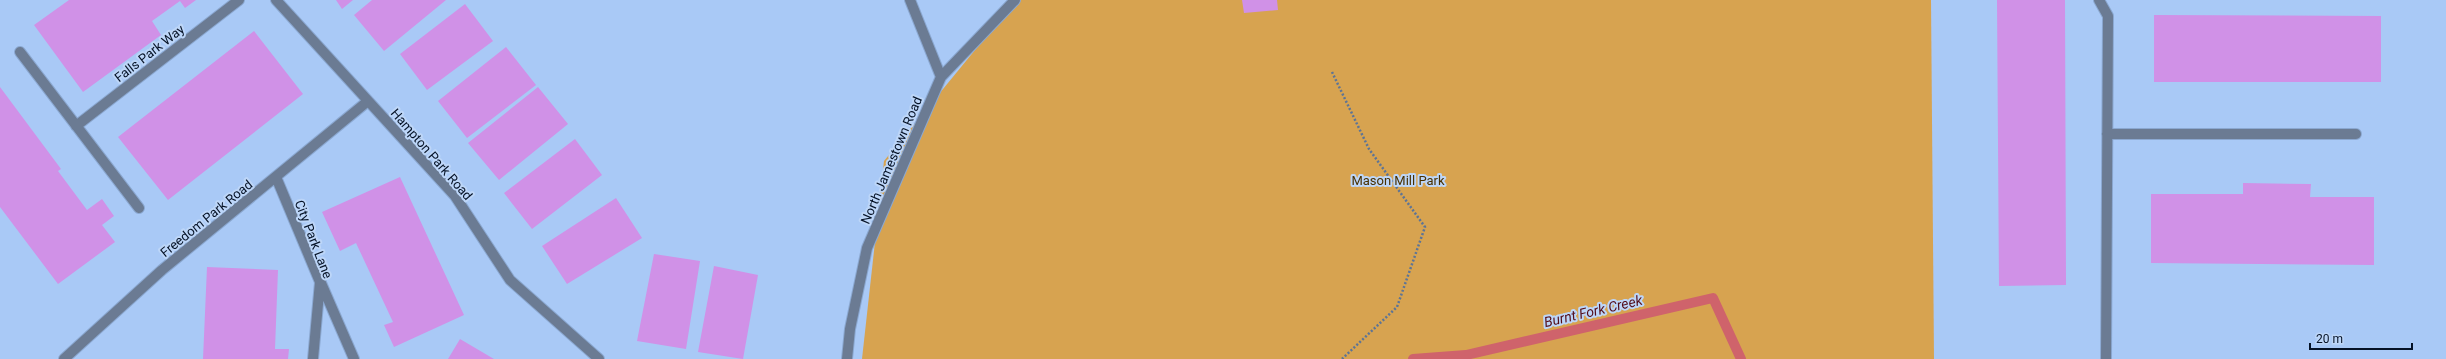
<svg xmlns="http://www.w3.org/2000/svg" width="2446" height="359" font-family="Roboto,sans-serif">
<rect width="100%" height="100%" fill="#a9c9f6"/>
<path fill="#d7a350" d="M 1016,0 L 1931,0 L 1934,359 L 862,359 L 884,161 Z"/>
<g fill="none" stroke-linecap="round" stroke-linejoin="round">
<path stroke="#cf636b" stroke-width="10" d="M 1413,359 L 1466,355 L 1713,298 L 1741,359"/>
</g>
<path fill="#d091e7" d="M 69,0 L 196,0 L 185,8 L 180,1 L 152,21 L 161,35 L 83,92 L 34,25 Z
M 336,0 L 353,0 L 342,9 Z
M 372,0 L 446,0 L 384,51 L 354,15 Z
M 1242,0 L 1277,0 L 1278,10 L 1244,13 Z
M 1997,0 L 2065,0 L 2066,285 L 1999,286 Z
M 465,4 L 493,41 L 427,90 L 400,54 Z
M 2154,15 L 2381,16 L 2381,82 L 2154,82 Z
M 254,31 L 303,94 L 168,200 L 118,137 Z
M 506,47 L 536,85 L 467,138 L 438,101 Z
M 0,87 L 61,169 L 58,171 L 87,210 L 102,199 L 114,216 L 102,225 L 115,242 L 58,284 L 0,207 Z
M 538,87 L 568,124 L 499,180 L 468,143 Z
M 575,139 L 602,175 L 532,229 L 504,193 Z
M 400,177 L 464,315 L 394,347 L 384,325 L 393,322 L 356,243 L 340,251 L 322,212 Z
M 2243,183 L 2311,184 L 2310,197 L 2374,197 L 2374,265 L 2151,263 L 2151,194 L 2243,194 Z
M 616,198 L 642,238 L 567,284 L 542,246 Z
M 654,254 L 700,261 L 686,349 L 637,341 Z
M 714,266 L 758,275 L 743,359 L 698,352 Z
M 207,267 L 278,270 L 275,349 L 289,349 L 288,359 L 203,359 Z
M 460,339 L 494,359 L 448,359 Z"/>
<g fill="none" stroke-linecap="round" stroke-linejoin="round">
<g stroke="#8ba8d1" stroke-width="12">
<path id="minor" d="M 276,0 L 455,196 L 510,280 L 599,359
M 910,0 L 941,77
M 2099,0 L 2108,16 L 2106,359
M 20,52 L 139,208
M 76,126 L 239,0
M 2107,134 L 2356,134
M 276,177 L 320,282 L 313,359
M 321,283 L 354,359
M 64,359 L 162,270 L 368,101
M 847,359 L 850,329 L 867,248 L 941,77 L 1015,0"/>
</g>
<path stroke="#5d7496" stroke-width="2.5" stroke-dasharray="2 2" stroke-linecap="butt" d="M 1332,72 L 1369,149 L 1425,227 L 1397,307 L 1342,359"/>
<use href="#minor" stroke="#6b7b93" stroke-width="10"/>
</g>
<g text-anchor="middle" stroke-width="4" stroke-linejoin="round" paint-order="stroke">
<g font-size="13" fill="#051226" stroke="#bdd6f8">
<text transform="translate(149 53) rotate(-38)" y="5">Falls Park Way</text>
<text transform="translate(432 154) rotate(49)" y="5">Hampton Park Road</text>
<text transform="translate(891 160) rotate(-67)" y="5">North Jamestown Road</text>
<text transform="translate(206 218) rotate(-39)" y="5">Freedom Park Road</text>
<text transform="translate(314 239) rotate(69)" y="5">City Park Lane</text>
</g>
<g font-size="13" fill="#483002" stroke="#bdd6f8">
<text x="1398" y="185">Mason Mill Park</text>
</g>
<g font-size="14" font-style="italic" fill="#530d19" stroke="#bdd6f8">
<text transform="translate(1593 311) rotate(-13)" y="5">Burnt Fork Creek</text>
</g>
</g>
<path d="M2310 343v6h102v-6" fill="none" stroke="#051226" stroke-width="2"/>
<text x="2316" y="343" font-size="12" fill="#051226" stroke="#bdd6f8" stroke-width="3" paint-order="stroke">20 m</text>
</svg>
